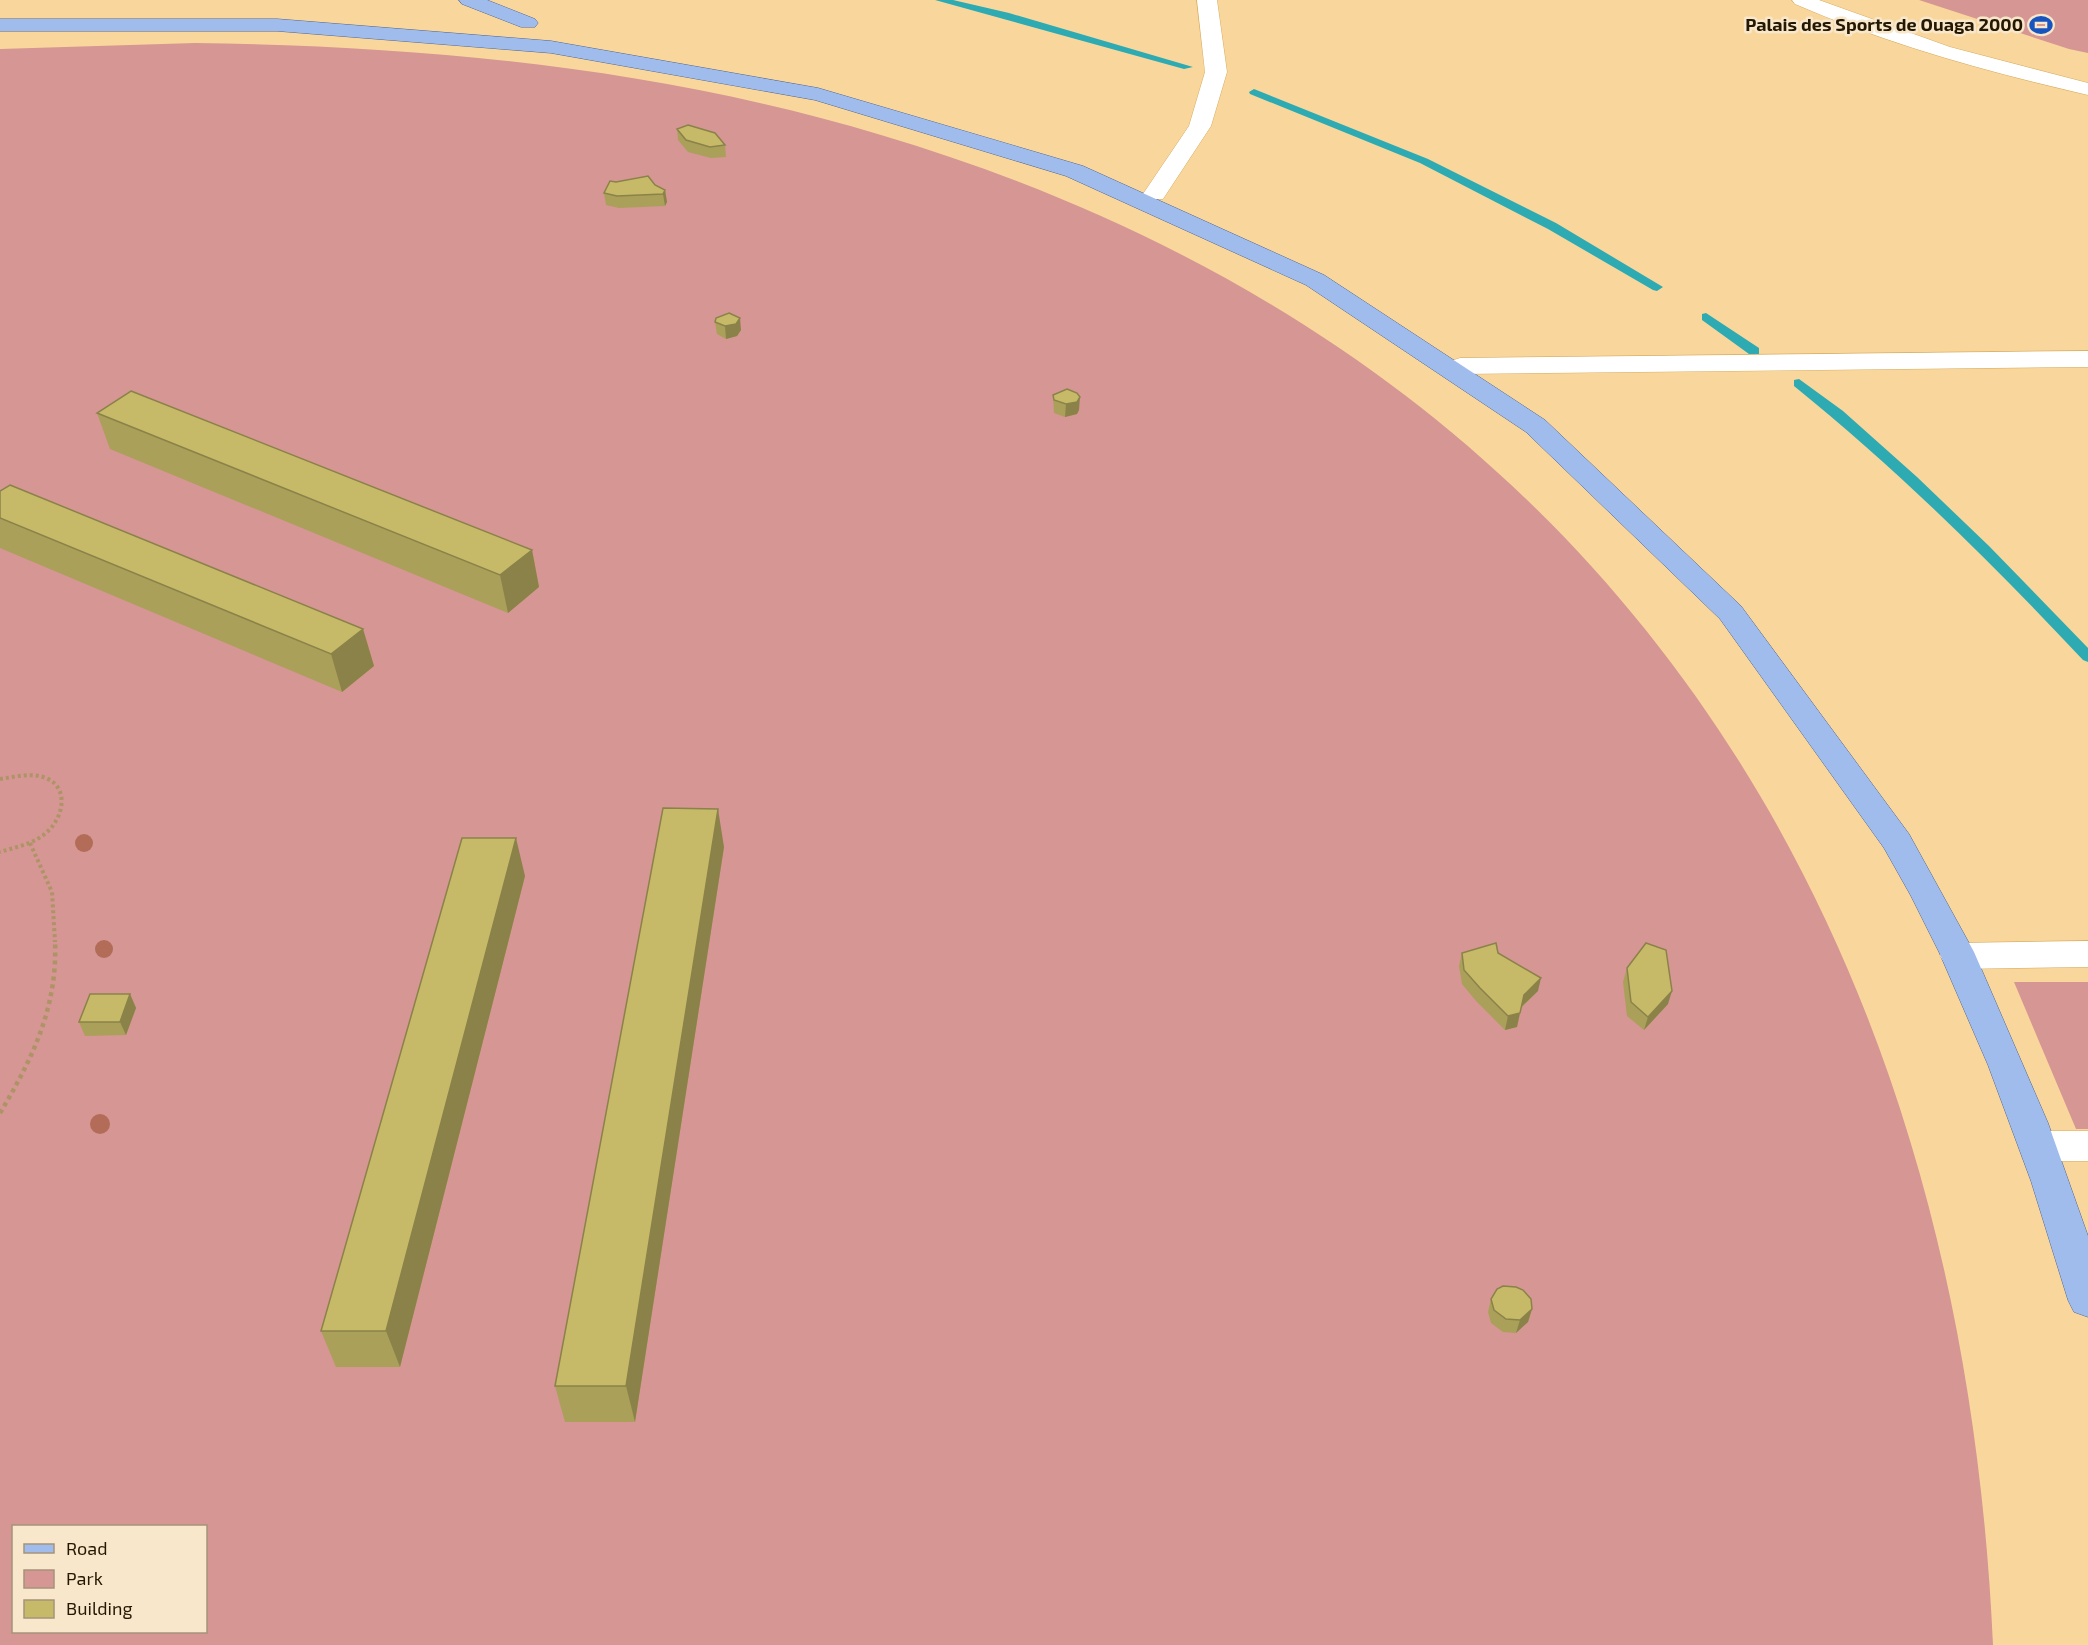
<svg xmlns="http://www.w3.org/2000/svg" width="2088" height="1645" font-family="'Exo 2',sans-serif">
<rect width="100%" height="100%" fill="#f9d79c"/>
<path fill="#d59694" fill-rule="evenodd" d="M 1919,0 L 2088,0 L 2088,53 L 2069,49 Z
M 195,43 C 427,46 658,68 881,135 C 1603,350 1960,912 1993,1645 L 0,1645 L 0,49 ZM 14,1526 L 206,1526 L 206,1632 L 14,1632 Z
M 2014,982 L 2088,982 L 2088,1129 L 2076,1129 Z"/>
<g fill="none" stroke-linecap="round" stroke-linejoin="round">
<path fill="#2daab2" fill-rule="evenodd" d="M 935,0 L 953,0 L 1009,13 L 1193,67 L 1184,69 Z
M 1254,89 L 1428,159 L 1556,223 L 1663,287 L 1657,291 L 1653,290 L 1548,229 L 1420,163 L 1250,94 L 1249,92 Z
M 1706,313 L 1759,348 L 1759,354 L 1749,354 L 1702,320 L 1702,314 Z
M 1799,379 L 1843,411 L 1917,477 L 1989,546 L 2088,648 L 2088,662 L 2083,660 C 1992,563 1898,470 1794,386 L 1794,380 Z"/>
<g stroke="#d6ac61" stroke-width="1">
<path id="minor" d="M 1197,0 L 1217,0 L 1227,72 L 1211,126 L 1163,199 L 1147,199 L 1143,194 L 1189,126 L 1205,72 Z
M 1792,0 L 1819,0 L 1950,47 L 2088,83 L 2088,95 C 1988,72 1890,45 1795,4 Z
M 2088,351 L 2088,367 L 1460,374 L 1451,371 L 1447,366 L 1451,361 L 1460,358 Z
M 2088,941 L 2088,967 L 1958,969 L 1946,965 L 1940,956 L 1946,947 L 1958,943 Z
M 2039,1131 L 2088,1131 L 2088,1161 L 2039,1161 L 2026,1157 L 2020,1146 L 2026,1135 Z"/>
</g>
<g stroke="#4c6593" stroke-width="1">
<path id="major" d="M 459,0 L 487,0 L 535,19 L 538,23 L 535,27 L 521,27 L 462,4 Z
M 0,19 L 277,19 L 551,41 L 818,88 L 1083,166 L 1324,275 L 1545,420 L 1741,606 L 1909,834 L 1974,952 L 2048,1123 L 2088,1236 L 2088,1317 L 2074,1312 L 2068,1300 L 2031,1181 L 1988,1065 L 1939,952 L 1911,896 L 1884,848 L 1720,619 L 1526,432 L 1306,285 L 1066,176 L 815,100 L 551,53 L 277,31 L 0,31 Z"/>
</g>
<path stroke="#ae9366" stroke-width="4" stroke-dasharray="3 3" stroke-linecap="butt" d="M 0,779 C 15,777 31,772 46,778 C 70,788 63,818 47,832 C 34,844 16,847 0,852
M 30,843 L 52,892 L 55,942"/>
<path stroke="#ae9366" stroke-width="4.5" stroke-dasharray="4 4" stroke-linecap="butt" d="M 0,1113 C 33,1058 58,1006 55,940"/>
<use href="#minor" fill="#fff" fill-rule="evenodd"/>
<use href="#major" fill="#a0bced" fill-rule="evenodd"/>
</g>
<g fill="#b36c58">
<circle cx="84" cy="843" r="9"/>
<circle cx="104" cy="949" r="9"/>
<circle cx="100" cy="1124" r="10"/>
</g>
<path fill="#aaa059" d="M 677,129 L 725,145 L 726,157 L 711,158 L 688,152 L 678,140 Z
M 616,182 L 655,185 L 665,190 L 667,202 L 665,206 L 619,208 L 606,205 L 604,193 Z
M 715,322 L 741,330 L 737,336 L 726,339 L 717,334 Z
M 1053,395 L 1079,410 L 1077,414 L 1065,417 L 1054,413 Z
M 97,413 L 532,550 L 539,587 L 508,613 L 110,449 Z
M 0,491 L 363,629 L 374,666 L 342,692 L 0,548 Z
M 724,847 L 635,1422 L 565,1422 L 555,1386 Z
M 525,876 L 400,1367 L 336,1367 L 321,1331 Z
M 1462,953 L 1498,953 L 1538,991 L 1521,1008 L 1517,1027 L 1505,1030 L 1477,1002 L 1462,984 L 1459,966 Z
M 1627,968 L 1668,1004 L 1644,1030 L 1627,1016 L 1623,982 Z
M 130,994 L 136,1008 L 126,1035 L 85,1036 L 79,1022 Z
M 1491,1299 L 1532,1309 L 1528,1322 L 1516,1333 L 1503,1332 L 1491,1323 L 1488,1312 Z"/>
<path fill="#8b8249" d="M 665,190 L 667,202 L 665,206 L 663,194 Z
M 740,318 L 741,330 L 737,336 L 726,339 L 725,326 Z
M 1080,397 L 1079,410 L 1077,414 L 1065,417 L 1066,404 Z
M 532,550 L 539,587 L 508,613 L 500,575 Z
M 363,629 L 374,666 L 342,692 L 331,654 Z
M 718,809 L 724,847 L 635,1422 L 626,1386 Z
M 516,838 L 525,876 L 400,1367 L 386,1331 Z
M 1541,978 L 1538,991 L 1520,1008 L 1524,995 Z
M 1672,991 L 1668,1004 L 1644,1030 L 1648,1017 Z
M 130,994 L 136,1008 L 126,1035 L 120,1022 Z
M 1520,1013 L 1517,1027 L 1505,1030 L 1508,1016 Z
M 1532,1309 L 1528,1322 L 1516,1333 L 1520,1320 Z"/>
<path fill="#c6ba68" stroke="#8b8249" stroke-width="1.5" d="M 688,125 L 715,133 L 725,145 L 710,147 L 686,140 L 677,129 Z
M 648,176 L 655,185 L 665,190 L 663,194 L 617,196 L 604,193 L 610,181 L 616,182 Z
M 729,313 L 740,318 L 736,324 L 725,326 L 715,322 L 716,318 Z
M 1067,389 L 1077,393 L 1080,397 L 1077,402 L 1066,404 L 1054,400 L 1053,395 Z
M 131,391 L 532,550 L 500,575 L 97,413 Z
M 10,485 L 363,629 L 331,654 L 0,518 L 0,491 Z
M 663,808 L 718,809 L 626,1386 L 555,1386 Z
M 462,838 L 516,838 L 386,1331 L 321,1331 Z
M 1496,943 L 1498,953 L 1541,978 L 1524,995 L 1520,1013 L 1508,1016 L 1480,988 L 1464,970 L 1462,953 Z
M 1646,943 L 1666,950 L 1672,991 L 1648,1017 L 1631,1002 L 1627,968 Z
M 90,994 L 130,994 L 120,1022 L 79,1022 Z
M 1503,1286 L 1516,1287 L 1523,1290 L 1531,1299 L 1532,1309 L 1520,1320 L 1506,1319 L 1494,1310 L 1491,1299 L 1497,1289 Z"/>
<defs>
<g id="stadium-bare" transform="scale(1.8)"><path d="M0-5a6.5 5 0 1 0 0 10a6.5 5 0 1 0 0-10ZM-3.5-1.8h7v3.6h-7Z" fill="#1854c0" stroke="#f8e7ca" stroke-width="2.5" paint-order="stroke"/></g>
</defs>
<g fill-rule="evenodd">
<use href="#stadium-bare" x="2041" y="25"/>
</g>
<g text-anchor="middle" stroke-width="5" stroke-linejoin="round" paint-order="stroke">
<g font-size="18" font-weight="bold" fill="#251802" stroke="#f8e7ca" text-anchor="end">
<text x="2023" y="31">Palais des Sports de Ouaga 2000</text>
</g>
</g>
<rect x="12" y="1525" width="195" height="108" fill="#f8e7ca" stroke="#a4947a" stroke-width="1.5"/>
<rect x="24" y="1544" width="30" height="9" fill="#a0bced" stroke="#a4947a" stroke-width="1.5"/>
<text x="66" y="1555" font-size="18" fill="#251802">Road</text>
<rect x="24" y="1570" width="30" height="18" fill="#d59694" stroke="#a4947a" stroke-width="1.5"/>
<text x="66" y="1585" font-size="18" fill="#251802">Park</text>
<rect x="24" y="1600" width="30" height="18" fill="#c6ba68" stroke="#a4947a" stroke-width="1.5"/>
<text x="66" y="1615" font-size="18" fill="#251802">Building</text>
</svg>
